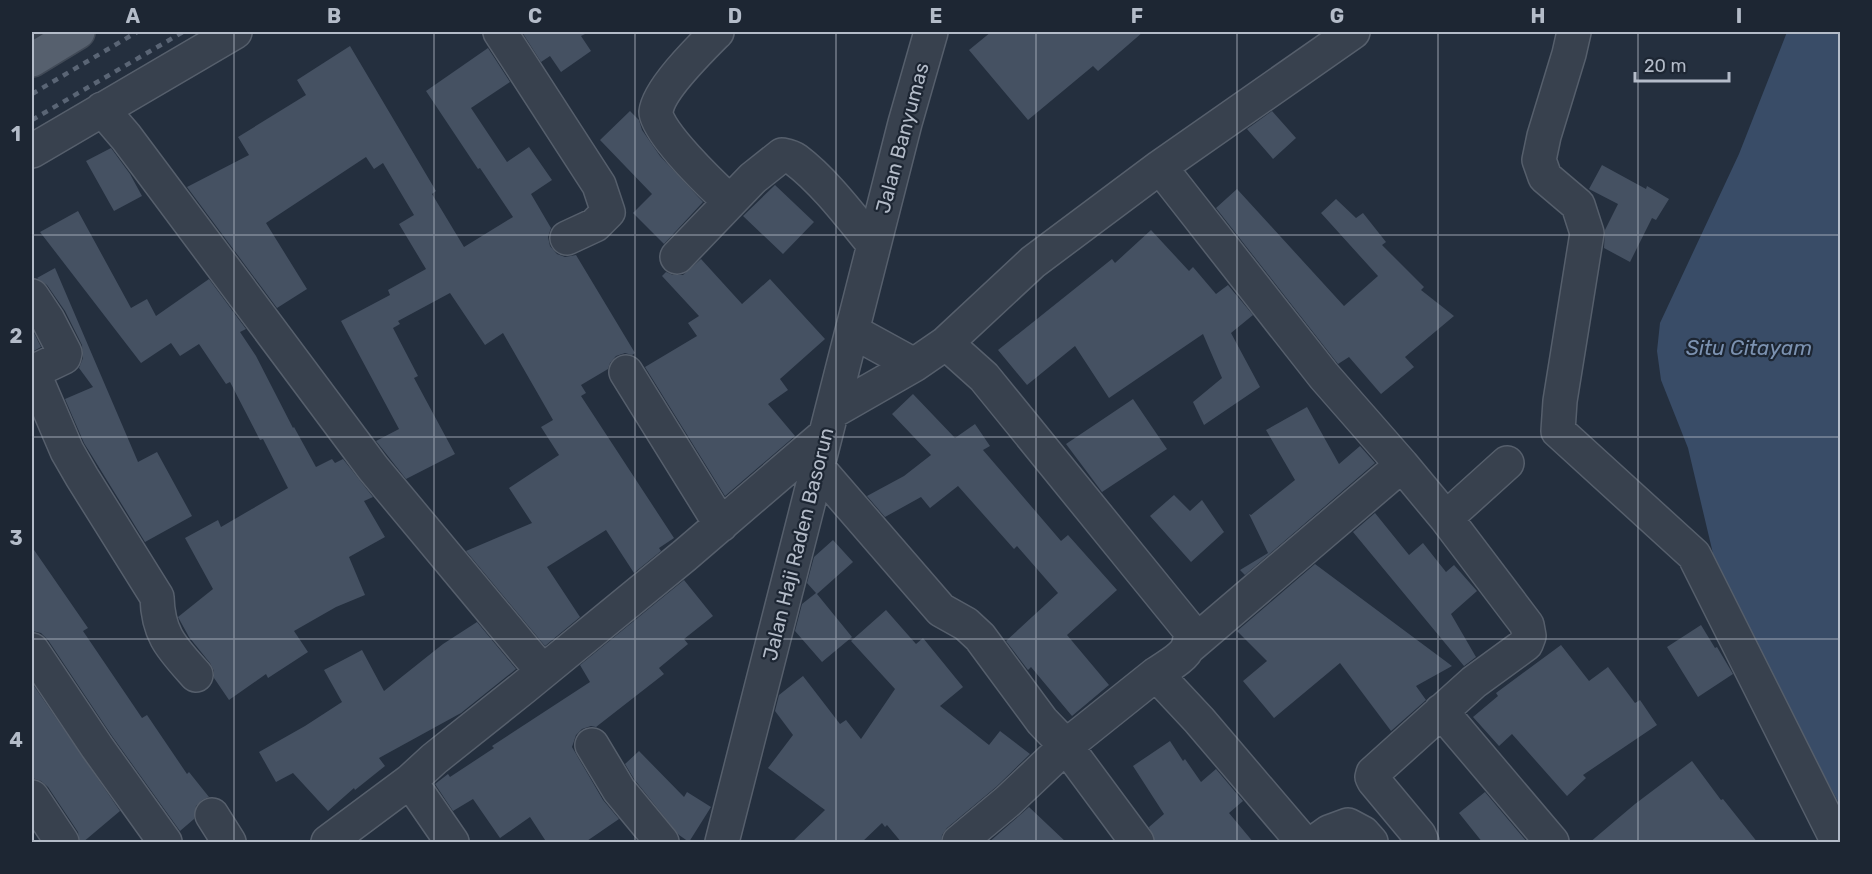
<svg xmlns="http://www.w3.org/2000/svg" width="1872" height="874" font-family="Rubik,sans-serif">
<rect width="100%" height="100%" fill="#242f3e"/>
<path fill="#394c67" d="M 1787,32 L 1840,32 L 1840,805 L 1763,663 L 1715,562 L 1688,448 L 1661,380 L 1657,351 L 1660,323 L 1739,154 Z"/>
<path fill="#455162" d="M 522,32 L 589,32 L 581,36 L 591,51 L 561,72 L 550,56 L 541,62 Z
M 991,32 L 1143,32 L 1098,71 L 1093,66 L 1028,120 L 969,50 Z
M 350,46 L 436,191 L 432,194 L 464,247 L 513,217 L 480,168 L 478,169 L 426,91 L 488,48 L 510,82 L 471,108 L 507,162 L 529,147 L 552,180 L 531,194 L 551,228 L 548,237 L 550,246 L 557,254 L 565,257 L 576,255 L 635,353 L 632,355 L 625,353 L 616,356 L 610,363 L 608,369 L 581,385 L 586,393 L 581,396 L 674,538 L 659,548 L 661,551 L 634,573 L 606,530 L 547,567 L 580,617 L 545,646 L 466,551 L 532,523 L 509,488 L 559,455 L 541,427 L 553,420 L 503,333 L 485,345 L 450,293 L 398,321 L 400,324 L 393,328 L 418,376 L 414,378 L 455,454 L 406,479 L 376,441 L 399,429 L 341,321 L 390,295 L 388,290 L 426,269 L 399,224 L 414,215 L 383,163 L 374,169 L 366,157 L 266,223 L 307,289 L 277,308 L 187,187 L 249,155 L 238,137 L 306,95 L 297,80 Z
M 630,111 L 639,120 L 642,130 L 660,156 L 703,202 L 664,244 L 633,213 L 652,194 L 600,140 Z
M 1272,111 L 1296,138 L 1273,159 L 1247,129 Z
M 111,148 L 130,174 L 142,196 L 114,211 L 86,161 Z
M 1602,165 L 1646,189 L 1647,186 L 1669,199 L 1656,220 L 1652,218 L 1630,262 L 1604,248 L 1605,230 L 1618,204 L 1589,189 Z
M 775,185 L 814,222 L 783,254 L 743,216 Z
M 1237,189 L 1344,306 L 1378,276 L 1321,213 L 1336,199 L 1356,218 L 1363,213 L 1386,242 L 1382,245 L 1424,287 L 1421,290 L 1454,316 L 1405,357 L 1414,367 L 1381,394 L 1349,357 L 1338,364 L 1216,208 Z
M 78,211 L 131,308 L 147,299 L 156,316 L 209,279 L 246,329 L 240,332 L 256,356 L 293,428 L 294,427 L 316,467 L 332,459 L 335,463 L 343,459 L 373,497 L 364,501 L 385,537 L 349,557 L 365,595 L 336,607 L 294,631 L 308,652 L 268,678 L 266,674 L 229,700 L 214,678 L 214,671 L 210,663 L 189,637 L 178,617 L 213,589 L 185,538 L 218,520 L 221,527 L 288,488 L 263,439 L 260,440 L 230,382 L 226,384 L 199,344 L 180,356 L 171,343 L 141,363 L 40,232 Z
M 1151,230 L 1189,271 L 1193,267 L 1216,294 L 1228,285 L 1253,315 L 1231,333 L 1260,387 L 1204,425 L 1193,402 L 1222,378 L 1203,334 L 1109,398 L 1075,346 L 1027,385 L 998,350 L 1112,259 L 1115,263 Z
M 701,259 L 742,304 L 770,279 L 825,339 L 780,379 L 788,390 L 768,404 L 795,436 L 725,496 L 645,367 L 697,336 L 688,323 L 699,316 L 662,276 L 666,272 L 673,275 L 683,275 Z
M 55,268 L 138,462 L 157,452 L 192,516 L 145,542 L 84,443 L 65,399 L 93,387 L 79,368 L 83,358 L 82,345 L 65,311 L 47,285 L 37,278 Z
M 32,329 L 41,347 L 32,352 Z
M 913,394 L 955,438 L 975,424 L 990,446 L 983,450 L 1061,541 L 1068,535 L 1117,590 L 1067,635 L 1109,685 L 1072,716 L 1031,667 L 1028,670 L 1006,641 L 1058,593 L 1017,546 L 1014,549 L 958,486 L 930,508 L 921,497 L 885,517 L 867,496 L 904,476 L 931,455 L 892,414 Z
M 1133,399 L 1167,449 L 1102,492 L 1066,444 Z
M 1307,407 L 1339,464 L 1360,446 L 1375,463 L 1245,575 L 1240,570 L 1268,553 L 1249,514 L 1251,515 L 1295,480 L 1266,430 Z
M 1174,495 L 1190,511 L 1202,500 L 1224,532 L 1191,562 L 1150,516 Z
M 1375,513 L 1409,555 L 1423,543 L 1446,572 L 1454,565 L 1477,591 L 1451,614 L 1476,657 L 1464,666 L 1353,532 Z
M 833,540 L 853,562 L 817,594 L 852,637 L 822,662 L 795,631 L 802,604 L 816,593 L 807,583 L 814,557 Z
M 32,547 L 88,628 L 83,631 L 142,718 L 147,715 L 187,774 L 189,772 L 209,797 L 202,800 L 196,806 L 194,819 L 180,831 L 112,736 L 48,640 L 41,633 L 32,631 Z
M 1315,564 L 1452,666 L 1416,686 L 1426,700 L 1391,731 L 1340,663 L 1274,718 L 1243,681 L 1267,661 L 1237,631 Z
M 684,580 L 713,616 L 684,639 L 688,644 L 659,668 L 664,674 L 596,727 L 591,726 L 582,729 L 576,735 L 572,747 L 603,800 L 619,819 L 584,843 L 547,843 L 530,817 L 500,838 L 473,799 L 453,811 L 435,784 L 448,774 L 450,777 L 494,748 L 492,746 L 590,682 L 580,665 Z
M 886,610 L 916,644 L 923,638 L 963,687 L 940,706 L 989,745 L 1000,731 L 1030,754 L 996,787 L 947,828 L 942,835 L 941,843 L 902,843 L 887,825 L 885,827 L 882,823 L 861,843 L 791,843 L 825,810 L 768,768 L 793,735 L 775,711 L 779,695 L 803,676 L 840,724 L 846,720 L 861,739 L 895,689 L 851,641 Z
M 477,622 L 516,669 L 461,713 L 379,758 L 385,766 L 355,790 L 354,788 L 328,811 L 293,773 L 276,782 L 259,752 L 305,726 L 342,702 L 324,670 L 362,650 L 384,691 L 443,644 Z
M 1701,625 L 1715,648 L 1717,647 L 1733,674 L 1698,697 L 1667,647 Z
M 1561,645 L 1589,681 L 1608,667 L 1635,703 L 1640,700 L 1657,725 L 1583,775 L 1586,778 L 1567,796 L 1512,734 L 1499,746 L 1473,717 L 1498,696 L 1496,693 Z
M 32,683 L 120,811 L 82,843 L 80,843 L 78,832 L 48,787 L 41,781 L 32,778 Z
M 1170,741 L 1183,761 L 1185,759 L 1201,782 L 1216,769 L 1243,801 L 1229,813 L 1254,843 L 1155,843 L 1149,827 L 1164,814 L 1133,766 Z
M 639,751 L 684,797 L 687,792 L 711,807 L 689,842 L 679,835 L 634,779 L 625,764 Z
M 1692,761 L 1721,800 L 1723,799 L 1758,843 L 1589,843 L 1635,804 Z
M 1485,792 L 1528,843 L 1483,843 L 1459,813 Z
M 1029,807 L 1067,843 L 988,843 L 1020,815 Z"/>
<g fill="none" stroke-linecap="round" stroke-linejoin="round">
<g stroke="#565f6c" stroke-width="36">
<path id="minor" d="M 32,32 L 44,52
M 500,32 L 599,185 L 608,212 L 595,225 L 567,238
M 717,32 C 701,48 658,90 656,112 C 655,131 714,187 729,201
M 1574,32 L 1569,54 L 1544,136 L 1539,160 L 1545,177 L 1578,205 L 1587,233 L 1560,401 L 1558,431 L 1694,555 L 1838,842
M 102,109 L 126,137 L 373,468 L 542,671
M 32,151 L 235,32
M 1160,167 L 1324,376 L 1402,465 L 1446,518 L 1527,625 L 1529,636 L 1526,644 L 1474,682 L 1373,773 L 1372,777 L 1374,781 L 1419,835 L 1422,842
M 677,257 L 753,178 L 782,155 C 787,156 792,157 796,160 C 824,181 851,217 874,245
M 32,296 L 48,320 L 65,353 L 64,357 L 39,369 L 35,374 L 37,381 L 67,451 L 82,477 L 157,597 C 158,635 172,648 196,675
M 852,331 L 914,365 L 946,343 L 984,377 L 1188,628 C 1197,653 1173,662 1156,674
M 946,343 L 1033,262 L 1160,167 L 1353,32
M 626,372 L 721,525
M 832,412 L 914,365
M 818,468 L 941,610 L 966,624 L 980,637 L 1042,721 L 1066,746 L 1137,842
M 1446,518 L 1507,463
M 1190,646 L 1402,465
M 32,650 L 97,747 L 165,842
M 1441,711 L 1552,842
M 592,745 L 619,790 L 662,842
M 410,781 L 452,842
M 32,797 L 62,842
M 212,815 L 229,842
M 328,842 L 410,781 L 434,759 L 523,688 L 684,556 L 825,435
M 722,842 L 905,123 L 931,32
M 959,842 L 1008,801 L 1066,746 L 1156,674 L 1199,720 L 1303,842
M 1315,842 L 1329,832 L 1348,825 L 1363,833 L 1371,842"/>
</g>
<g stroke="#414a57" stroke-width="36">
<path id="primary" d="M 32,60 L 78,32"/>
</g>
<use href="#minor" stroke="#38414e" stroke-width="33"/>
<use href="#primary" stroke="#56606e" stroke-width="33"/>
<path stroke="#5a6575" stroke-width="4.5" stroke-dasharray="6 6" stroke-linecap="butt" d="M 32,94 L 137,32
M 32,120 L 183,32"/>
</g>
<path fill="none" stroke="#b4bcc9" stroke-width="1.5" stroke-opacity="0.55" d="M 234,32 L 234,842M 434,32 L 434,842M 635,32 L 635,842M 836,32 L 836,842M 1036,32 L 1036,842M 1237,32 L 1237,842M 1438,32 L 1438,842M 1638,32 L 1638,842M 32,235 L 1840,235M 32,437 L 1840,437M 32,639 L 1840,639"/>
<g text-anchor="middle" stroke-width="4.5" stroke-linejoin="round" paint-order="stroke">
<g font-size="20" fill="#b4bcc9" stroke="#1d2633">
<text transform="translate(902 138) rotate(-75)" y="7">Jalan Banyumas</text>
<text transform="translate(798 544) rotate(-76)" y="7">Jalan Haji Raden Basorun</text>
</g>
<g font-size="21" font-style="italic" fill="#7c92b1" stroke="#1d2633">
<text x="1749" y="355">Situ Citayam</text>
</g>
</g>
<rect width="1872" height="874" fill="none" stroke="#1d2633" stroke-width="66"/>
<path d="M1635 72v9h94v-9" fill="none" stroke="#b4bcc9" stroke-width="3"/>
<text x="1644" y="72" font-size="18" fill="#b4bcc9" stroke="#1d2633" stroke-width="4.5" paint-order="stroke">20 m</text>
<rect x="33" y="33" width="1806" height="808" fill="none" stroke="#b4bcc9" stroke-width="2"/>
<g font-size="20" text-anchor="middle" font-weight="bold" fill="#b4bcc9">
<text x="133" y="23">A</text>
<text x="334" y="23">B</text>
<text x="535" y="23">C</text>
<text x="735" y="23">D</text>
<text x="936" y="23">E</text>
<text x="1137" y="23">F</text>
<text x="1337" y="23">G</text>
<text x="1538" y="23">H</text>
<text x="1739" y="23">I</text>
<text x="16" y="141">1</text>
<text x="16" y="343">2</text>
<text x="16" y="545">3</text>
<text x="16" y="747">4</text>
</g>
</svg>
